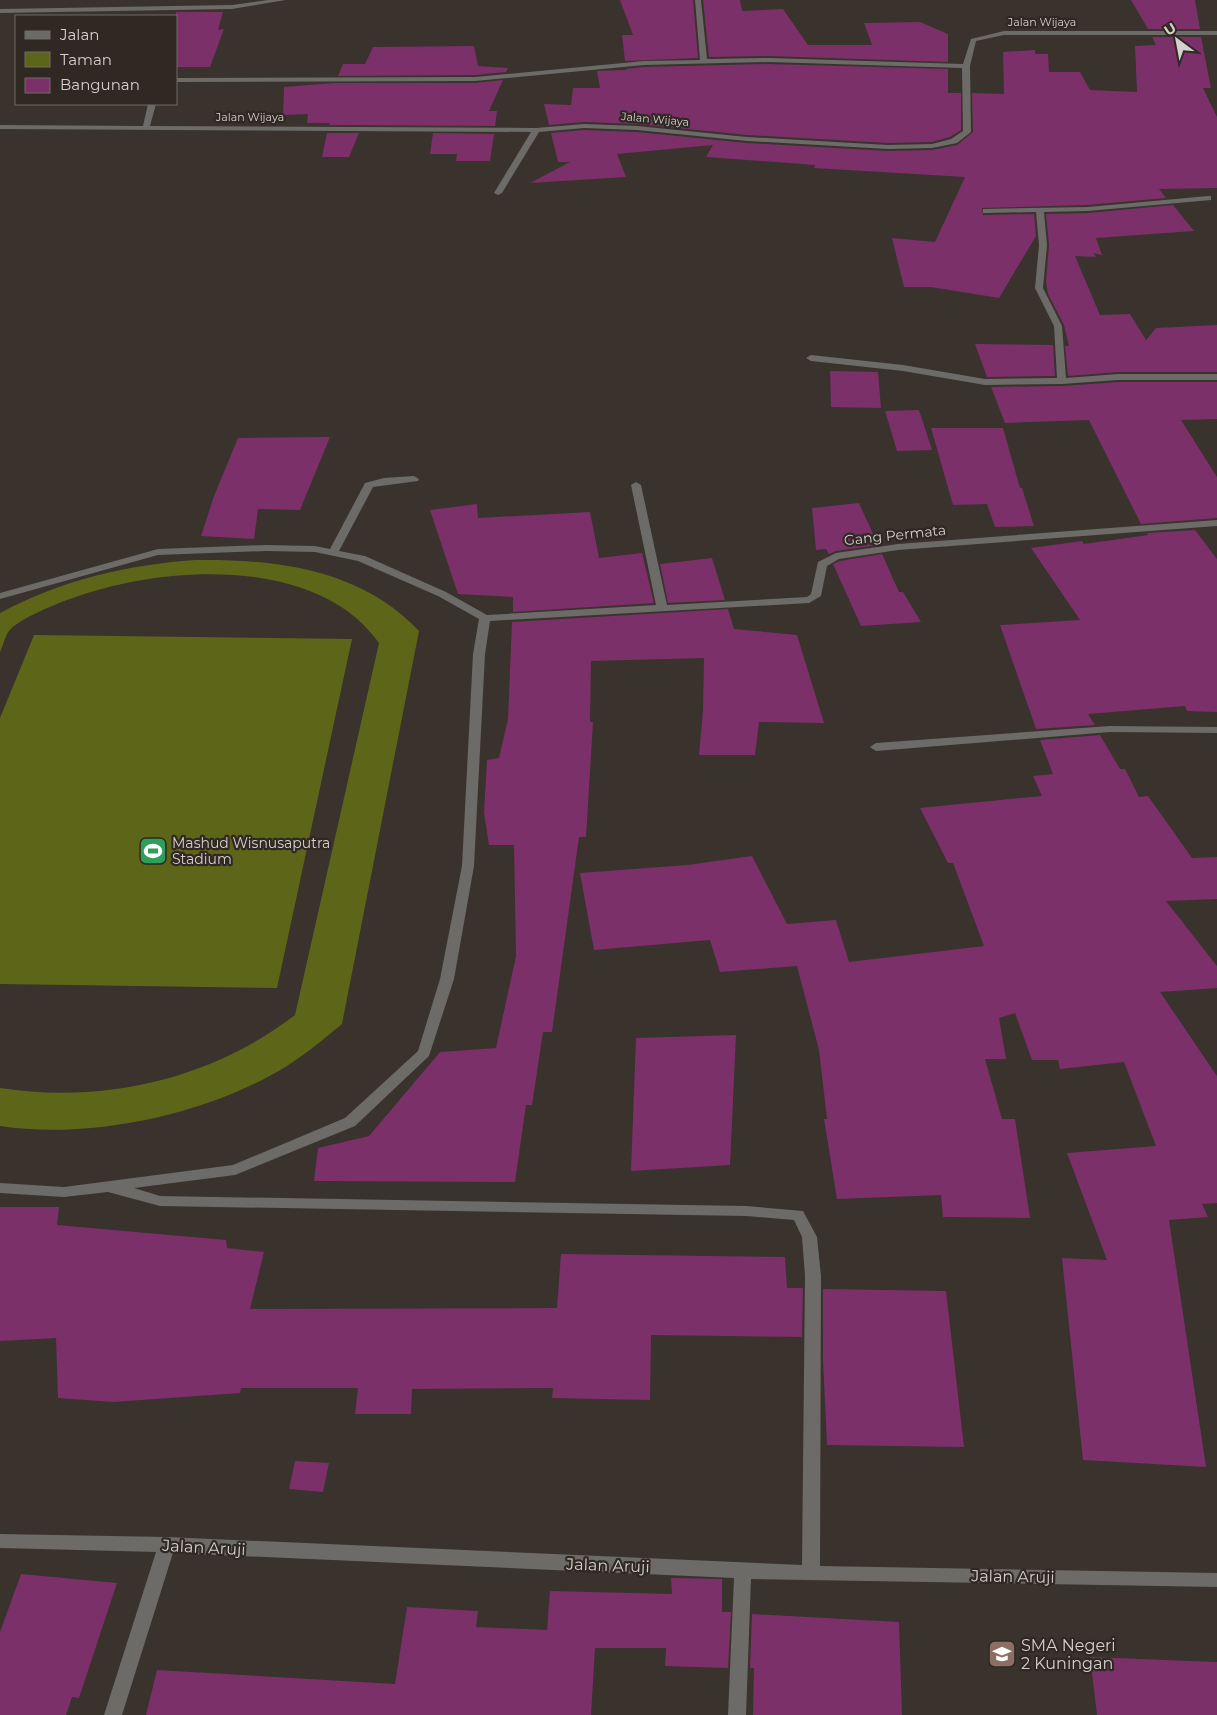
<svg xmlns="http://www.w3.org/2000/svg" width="1217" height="1715" font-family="Montserrat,sans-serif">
<rect width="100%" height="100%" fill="#39322d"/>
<path fill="#5d6518" d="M 195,560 C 276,559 361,569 419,631 L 342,1024 C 324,1039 307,1053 287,1066 C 209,1114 91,1140 0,1126 L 0,1088 C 104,1104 212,1079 295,1015 L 379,643 C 317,555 162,565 73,598 C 58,603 18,619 9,631 C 5,636 3,646 0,652 L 0,613 C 62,580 126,565 195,560 Z
M 34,635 L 352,639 L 277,988 L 0,984 L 0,718 Z"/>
<path fill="#7b3069" d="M 620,0 L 693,0 L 698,58 L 625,61 L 622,35 L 633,35 Z
M 703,0 L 740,0 L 742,11 L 783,9 L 808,45 L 872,45 L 864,23 L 920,22 L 948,34 L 948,62 L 769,56 L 709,57 Z
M 1131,0 L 1195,0 L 1200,29 L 1148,29 Z
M 176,12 L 223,12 L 218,30 L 224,29 L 210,67 L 176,67 Z
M 1152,37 L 1201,37 L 1211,88 L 1203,88 L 1217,117 L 1217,188 L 1159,189 L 1166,198 L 1088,205 L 982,208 L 983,215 L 1034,214 L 1036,236 L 999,298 L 931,287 L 904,287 L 892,238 L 935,242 L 965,177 L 814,168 L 815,165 L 706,157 L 713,145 L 617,154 L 626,177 L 530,183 L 570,162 L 558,162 L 551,133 L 584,130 L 637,132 L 747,143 L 888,151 L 932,150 L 957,145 L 973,132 L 972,93 L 1004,94 L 1003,52 L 1035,50 L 1035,54 L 1048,54 L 1049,72 L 1080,72 L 1090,90 L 1137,92 L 1135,46 L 1156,45 Z
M 474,46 L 478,66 L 508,68 L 506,72 L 475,75 L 338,76 L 343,64 L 365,64 L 373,47 Z
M 769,64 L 948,69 L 948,93 L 961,93 L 961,130 L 950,137 L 932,142 L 888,143 L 747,135 L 637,124 L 584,122 L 549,125 L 544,104 L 571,105 L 573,88 L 600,88 L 597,71 L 626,70 L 626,69 L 644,67 Z
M 503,80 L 489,111 L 497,111 L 495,126 L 329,125 L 330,123 L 307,123 L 308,114 L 283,115 L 284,87 L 334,83 L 475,83 Z
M 327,133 L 359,133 L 349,157 L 322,157 Z
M 433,133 L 494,134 L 490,161 L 456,161 L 457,154 L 430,154 Z
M 1173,205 L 1194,231 L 1096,238 L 1102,255 L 1093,253 L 1096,257 L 1075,256 L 1100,315 L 1130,314 L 1146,340 L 1156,328 L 1217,325 L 1217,372 L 1118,372 L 1068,376 L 1065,346 L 1069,346 L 1064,325 L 1048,294 L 1046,281 L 1049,245 L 1046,214 L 1088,213 Z
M 975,344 L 1053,345 L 1055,376 L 987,377 Z
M 830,371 L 878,372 L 881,408 L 831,407 Z
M 1118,382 L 1217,382 L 1217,419 L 1181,420 L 1217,477 L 1217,518 L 1141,524 L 1089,420 L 1005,423 L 991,387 L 1062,386 Z
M 919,410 L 932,450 L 897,451 L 885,411 Z
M 931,428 L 1003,428 L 1020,488 L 1022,488 L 1034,526 L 995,527 L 987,504 L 953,505 Z
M 330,437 L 300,510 L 258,509 L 254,539 L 201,536 L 214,496 L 238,438 Z
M 859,503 L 878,545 L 836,551 L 829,554 L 826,549 L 816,550 L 812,508 Z
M 477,504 L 478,518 L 590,512 L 599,558 L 642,553 L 654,603 L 513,612 L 513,597 L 458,594 L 430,510 Z
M 1195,530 L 1217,559 L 1217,712 L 1187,711 L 1185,706 L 1088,714 L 1095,725 L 1036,729 L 1000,625 L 1080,620 L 1031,548 L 1082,541 L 1084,544 L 1148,535 L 1147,533 Z
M 882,554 L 899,592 L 903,592 L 921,622 L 861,626 L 833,564 L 840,561 Z
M 712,558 L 725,600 L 668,603 L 660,564 Z
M 728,609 L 734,629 L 797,635 L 824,723 L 759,722 L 755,755 L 699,755 L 703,711 L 704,658 L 591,661 L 590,722 L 593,722 L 586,837 L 579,837 L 552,1032 L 543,1032 L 532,1105 L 526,1105 L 515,1182 L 314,1181 L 318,1148 L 369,1136 L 440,1052 L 496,1048 L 516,956 L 514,845 L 489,845 L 484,813 L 487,760 L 499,758 L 508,719 L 512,622 Z
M 1100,735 L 1120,769 L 1125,769 L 1139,797 L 1148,796 L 1192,858 L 1217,857 L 1217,899 L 1166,901 L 1217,966 L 1217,988 L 1160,992 L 1217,1076 L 1217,1203 L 1202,1204 L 1208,1217 L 1169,1220 L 1206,1467 L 1083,1460 L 1062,1258 L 1107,1260 L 1067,1153 L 1156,1146 L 1124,1062 L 1060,1069 L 1058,1060 L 1032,1060 L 1015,1013 L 999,1018 L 1006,1059 L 985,1059 L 1002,1119 L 1015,1119 L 1030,1218 L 943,1217 L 941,1195 L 837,1199 L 824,1119 L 827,1119 L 819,1050 L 797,966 L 720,972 L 710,940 L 594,950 L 580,873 L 687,865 L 752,856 L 787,924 L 836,920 L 849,962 L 984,946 L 953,863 L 948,863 L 920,808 L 1042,796 L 1033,776 L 1053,774 L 1040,740 Z
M 736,1035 L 730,1165 L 631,1171 L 636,1038 Z
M 0,1207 L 59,1207 L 57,1225 L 226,1240 L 227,1248 L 264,1252 L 250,1309 L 557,1308 L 561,1254 L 785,1257 L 787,1288 L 803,1288 L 802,1337 L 651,1335 L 650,1400 L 552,1398 L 553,1388 L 412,1389 L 411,1414 L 355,1414 L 358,1388 L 241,1388 L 240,1393 L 113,1402 L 58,1398 L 56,1338 L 0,1341 Z
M 823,1289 L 946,1291 L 964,1447 L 827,1445 L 823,1360 Z
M 295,1461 L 329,1463 L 323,1492 L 289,1489 Z
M 21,1574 L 117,1583 L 79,1698 L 72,1697 L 66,1715 L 0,1715 L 0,1632 Z
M 671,1578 L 722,1579 L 722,1612 L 731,1612 L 728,1668 L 665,1666 L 666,1648 L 595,1648 L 591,1715 L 146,1715 L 157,1670 L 395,1684 L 407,1607 L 478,1611 L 476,1627 L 547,1630 L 550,1591 L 672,1594 Z
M 752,1614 L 899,1622 L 902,1715 L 753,1715 L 754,1668 L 750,1668 Z
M 1090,1657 L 1217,1662 L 1217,1715 L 1097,1715 Z"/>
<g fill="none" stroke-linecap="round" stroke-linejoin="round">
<path fill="#6c6b67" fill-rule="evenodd" d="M 268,0 L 286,0 L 232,9 L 0,13 L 0,9 L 232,5 Z
M 695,0 L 701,0 L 707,59 L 769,58 L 963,64 L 971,39 L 1004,31 L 1217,31 L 1217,35 L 1004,35 L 976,41 L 970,66 L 971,132 L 957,143 L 932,148 L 888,149 L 747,141 L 637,130 L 584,128 L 539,132 L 502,193 L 498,195 L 494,193 L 531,132 L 0,129 L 0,125 L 143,126 L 148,104 L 156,104 L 150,126 L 536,128 L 584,124 L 637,126 L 747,137 L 888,145 L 932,144 L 951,139 L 963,131 L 962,68 L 769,62 L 644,65 L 475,81 L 176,82 L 176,78 L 475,77 L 644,61 L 700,60 Z
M 1208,196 L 1211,196 L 1211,200 L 1088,211 L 1044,212 L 1047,245 L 1043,288 L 1062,326 L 1066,378 L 1118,374 L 1217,374 L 1217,380 L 1118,380 L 1062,384 L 985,385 L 903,371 L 811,361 L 806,358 L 811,355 L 903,365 L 985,379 L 1057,378 L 1054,326 L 1035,288 L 1039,245 L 1036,212 L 986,213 L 983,213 L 983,209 L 1088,207 Z
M 414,476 L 419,479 L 418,481 L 373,487 L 339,551 L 365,556 L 446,592 L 487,615 L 656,605 L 631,485 L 636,482 L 641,485 L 667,605 L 807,597 L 811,594 L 818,562 L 836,553 L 898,544 L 1217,520 L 1217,526 L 898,550 L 839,559 L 827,566 L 821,596 L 809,603 L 490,621 L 485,654 L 474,866 L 454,979 L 429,1056 L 355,1126 L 235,1175 L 134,1188 L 160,1196 L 746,1206 L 803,1211 L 817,1237 L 821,1276 L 820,1566 L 1217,1573 L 1217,1587 L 751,1579 L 746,1715 L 728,1715 L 734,1578 L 173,1553 L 122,1715 L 104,1715 L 156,1552 L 0,1548 L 0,1534 L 167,1537 L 802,1565 L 805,1276 L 802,1237 L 794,1220 L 746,1216 L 160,1206 L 108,1192 L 64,1197 L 0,1193 L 0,1183 L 64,1187 L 233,1165 L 345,1118 L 418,1051 L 440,979 L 462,866 L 473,654 L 479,619 L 438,596 L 358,561 L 315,552 L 266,551 L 158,555 L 0,599 L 0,593 L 158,549 L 266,545 L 315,546 L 330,549 L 365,483 L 384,478 Z
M 1110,726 L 1217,727 L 1217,733 L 1110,732 L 876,751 L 870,747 L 876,743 Z"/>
</g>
<defs>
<g id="stadium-square" transform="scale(1.4375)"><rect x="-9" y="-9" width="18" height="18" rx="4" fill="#2e9e5b" stroke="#2f2823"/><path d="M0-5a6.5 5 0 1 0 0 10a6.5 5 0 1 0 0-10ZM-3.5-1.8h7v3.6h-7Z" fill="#fff"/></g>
<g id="school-square" transform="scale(1.4375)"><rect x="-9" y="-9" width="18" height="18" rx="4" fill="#8d6e63" stroke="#2f2823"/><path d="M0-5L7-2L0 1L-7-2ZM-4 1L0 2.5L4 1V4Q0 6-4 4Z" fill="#fff"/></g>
</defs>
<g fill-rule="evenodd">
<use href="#stadium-square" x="153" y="851"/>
<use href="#school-square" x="1002" y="1654"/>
</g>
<g text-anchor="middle" stroke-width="4.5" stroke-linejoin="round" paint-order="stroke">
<g font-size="11" fill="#d5d0cd" stroke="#2f2823">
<text x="1042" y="26">Jalan Wijaya</text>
<text x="250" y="121">Jalan Wijaya</text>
<text transform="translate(655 119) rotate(5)" y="4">Jalan Wijaya</text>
</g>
<g font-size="14" fill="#d5d0cd" stroke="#2f2823">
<text transform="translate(895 535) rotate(-6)" y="5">Gang Permata</text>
</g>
<g font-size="14" fill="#d5d0cd" stroke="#2f2823" text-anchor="start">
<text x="172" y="848">Mashud Wisnusaputra<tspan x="172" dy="16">Stadium</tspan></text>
</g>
<g font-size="16" fill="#d5d0cd" stroke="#2f2823">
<text transform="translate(204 1547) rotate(3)" y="6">Jalan Aruji</text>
<text transform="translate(608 1565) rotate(2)" y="6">Jalan Aruji</text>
<text transform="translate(1013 1576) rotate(1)" y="6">Jalan Aruji</text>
</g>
<g font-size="16" fill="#d5d0cd" stroke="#2f2823" text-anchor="start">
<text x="1021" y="1651">SMA Negeri<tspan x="1021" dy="18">2 Kuningan</tspan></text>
</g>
</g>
<rect x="15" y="15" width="162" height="90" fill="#2f2823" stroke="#716b67"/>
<rect x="25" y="31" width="25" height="8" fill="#6c6b67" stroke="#716b67"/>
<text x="60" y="40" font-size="15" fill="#d5d0cd">Jalan</text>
<rect x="25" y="52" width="25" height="15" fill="#5d6518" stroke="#716b67"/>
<text x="60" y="65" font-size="15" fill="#d5d0cd">Taman</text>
<rect x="25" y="78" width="25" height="15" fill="#7b3069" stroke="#716b67"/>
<text x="60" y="90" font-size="15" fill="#d5d0cd">Bangunan</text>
<g transform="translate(1177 40) rotate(328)" stroke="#2f2823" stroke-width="4" paint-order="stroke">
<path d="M0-4L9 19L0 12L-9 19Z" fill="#d5d0cd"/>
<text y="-8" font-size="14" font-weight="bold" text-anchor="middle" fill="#d5d0cd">U</text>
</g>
</svg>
